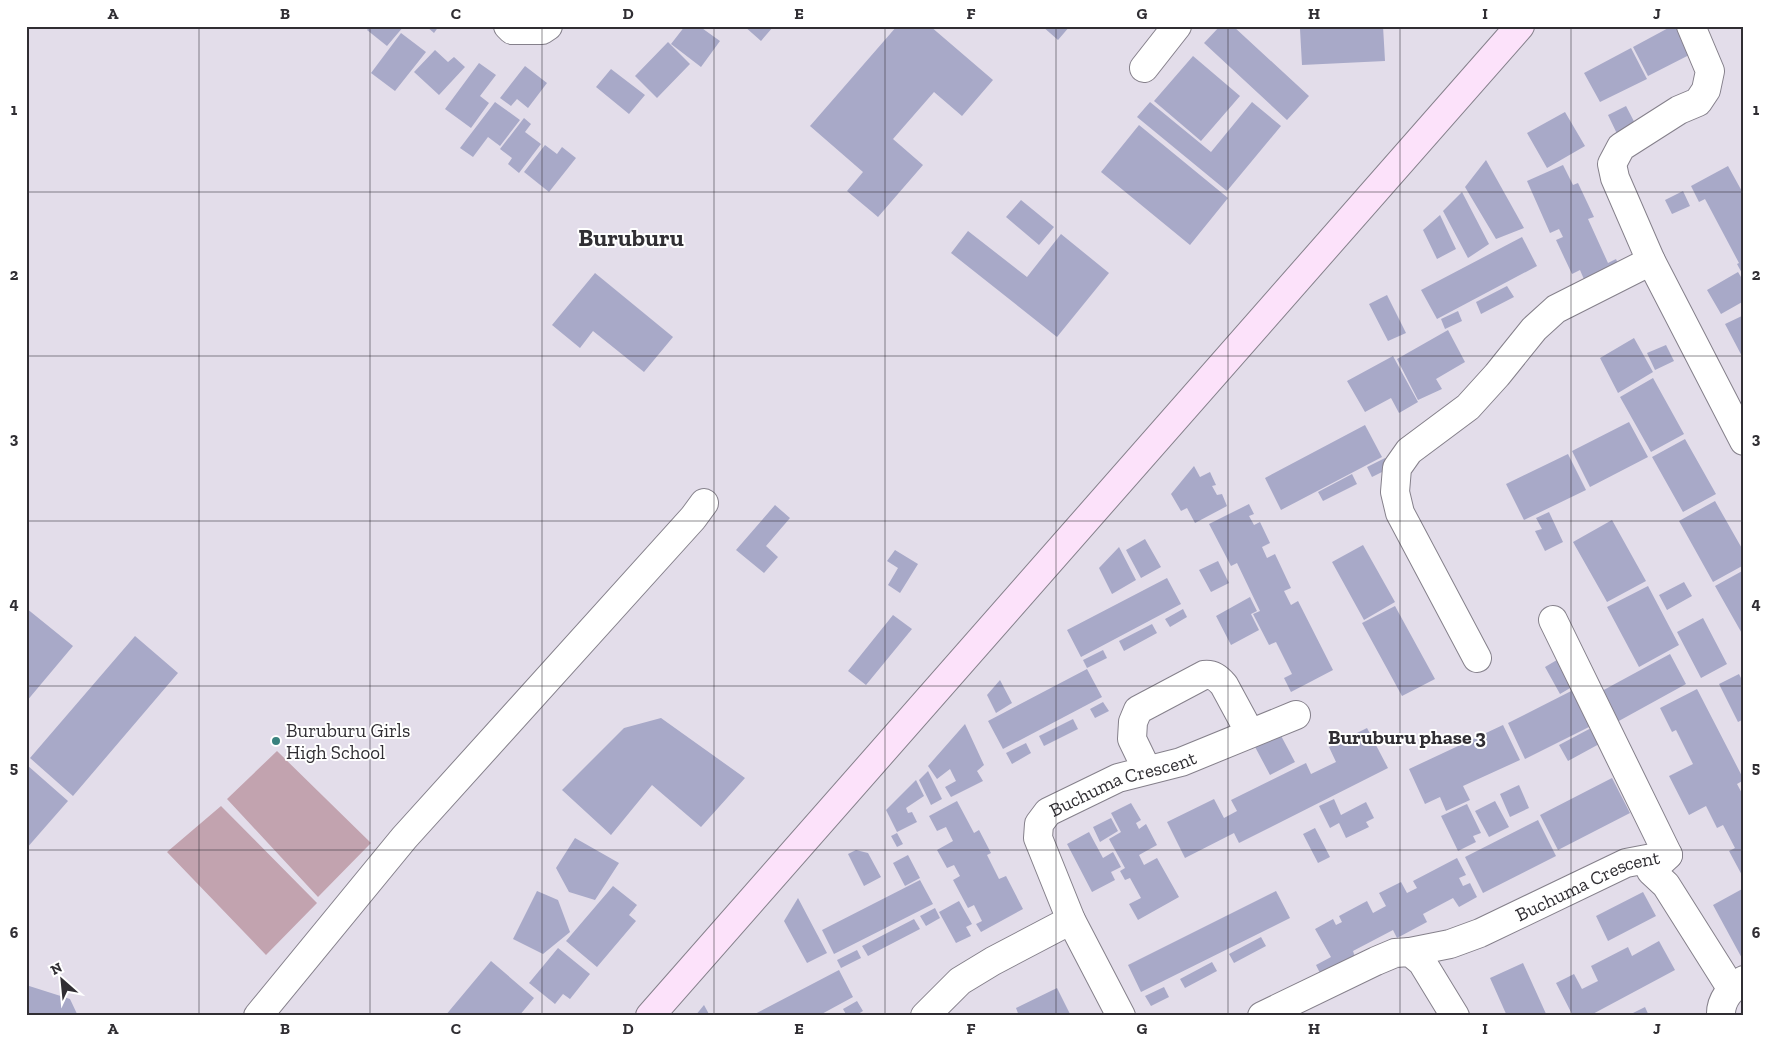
<svg xmlns="http://www.w3.org/2000/svg" width="1770" height="1042" font-family="'Zilla Slab',serif">
<rect width="100%" height="100%" fill="#e3ddea"/>
<path fill="#c2a3af" d="M 277,751 L 371,843 L 318,897 L 227,799 Z
M 221,806 L 317,903 L 266,955 L 167,852 Z"/>
<path fill="#a8a9c8" d="M 370,26 L 404,26 L 387,46 L 367,30 Z
M 426,26 L 439,26 L 434,33 Z
M 685,26 L 699,26 L 720,41 L 701,67 L 671,44 Z
M 744,26 L 772,26 L 773,27 L 761,41 Z
M 897,26 L 930,26 L 993,80 L 962,116 L 934,92 L 893,139 L 923,165 L 878,217 L 847,191 L 863,172 L 810,126 Z
M 1042,26 L 1070,26 L 1058,40 Z
M 1220,26 L 1233,26 L 1309,96 L 1287,120 L 1204,43 Z
M 1338,26 L 1383,26 L 1385,61 L 1302,65 L 1300,29 Z
M 1672,26 L 1682,26 L 1695,52 L 1648,76 L 1633,47 Z
M 401,33 L 426,52 L 395,91 L 371,73 Z
M 668,42 L 690,64 L 657,98 L 635,76 Z
M 1631,48 L 1647,79 L 1600,102 L 1584,73 Z
M 435,50 L 448,62 L 454,57 L 465,67 L 439,95 L 414,72 Z
M 1193,56 L 1240,96 L 1201,141 L 1154,101 Z
M 479,63 L 496,75 L 480,96 L 489,103 L 471,128 L 445,109 Z
M 525,66 L 547,83 L 528,108 L 517,99 L 511,106 L 500,98 Z
M 611,69 L 645,95 L 629,114 L 596,87 Z
M 495,102 L 520,120 L 500,146 L 488,137 L 473,157 L 460,148 Z
M 1150,102 L 1211,152 L 1252,102 L 1281,126 L 1227,191 L 1137,117 Z
M 1626,106 L 1639,131 L 1620,140 L 1608,115 Z
M 1565,112 L 1585,146 L 1547,168 L 1527,133 Z
M 524,118 L 531,124 L 525,132 L 541,144 L 519,173 L 508,164 L 512,158 L 500,149 Z
M 1139,125 L 1228,198 L 1190,245 L 1101,172 Z
M 545,145 L 557,154 L 562,147 L 576,158 L 549,192 L 524,172 Z
M 1486,160 L 1524,228 L 1496,239 L 1465,187 Z
M 1563,165 L 1573,185 L 1578,183 L 1594,217 L 1588,219 L 1608,263 L 1616,259 L 1623,275 L 1589,291 L 1580,270 L 1572,274 L 1556,240 L 1563,237 L 1559,229 L 1550,233 L 1527,181 Z
M 1728,166 L 1744,195 L 1744,277 L 1737,264 L 1739,263 L 1705,199 L 1699,202 L 1691,186 Z
M 1683,191 L 1690,206 L 1672,214 L 1665,200 Z
M 1462,192 L 1489,244 L 1468,258 L 1443,211 Z
M 1021,200 L 1054,227 L 1039,245 L 1006,217 Z
M 1440,215 L 1456,249 L 1437,259 L 1423,230 Z
M 968,231 L 1027,277 L 1061,234 L 1109,273 L 1057,337 L 951,253 Z
M 1522,237 L 1537,266 L 1437,319 L 1421,290 Z
M 1738,272 L 1744,282 L 1744,301 L 1721,314 L 1707,290 Z
M 595,273 L 673,337 L 644,372 L 593,331 L 580,348 L 552,325 Z
M 1507,286 L 1514,297 L 1481,314 L 1476,302 Z
M 1387,295 L 1406,333 L 1388,341 L 1369,304 Z
M 1458,311 L 1462,321 L 1445,329 L 1441,319 Z
M 1744,315 L 1744,360 L 1725,324 Z
M 1448,330 L 1465,362 L 1436,379 L 1442,389 L 1418,400 L 1397,359 Z
M 1634,338 L 1653,372 L 1618,393 L 1600,358 Z
M 1666,345 L 1674,361 L 1655,370 L 1647,353 Z
M 1393,356 L 1418,402 L 1399,413 L 1391,398 L 1365,412 L 1347,381 Z
M 1653,378 L 1684,434 L 1651,452 L 1620,397 Z
M 1629,422 L 1648,457 L 1590,487 L 1572,451 Z
M 1365,425 L 1382,457 L 1281,510 L 1265,478 Z
M 1685,439 L 1716,494 L 1683,512 L 1652,457 Z
M 1568,454 L 1586,490 L 1524,520 L 1506,484 Z
M 1385,458 L 1390,468 L 1372,477 L 1367,467 Z
M 1194,466 L 1200,477 L 1210,472 L 1216,485 L 1212,486 L 1217,495 L 1222,494 L 1227,506 L 1195,523 L 1187,508 L 1181,511 L 1171,494 Z
M 1352,474 L 1357,484 L 1323,501 L 1318,492 Z
M 1715,501 L 1744,552 L 1744,565 L 1713,582 L 1679,521 Z
M 1249,504 L 1254,514 L 1249,516 L 1254,525 L 1260,522 L 1270,543 L 1262,547 L 1267,558 L 1275,554 L 1291,588 L 1284,591 L 1291,605 L 1298,601 L 1333,670 L 1291,692 L 1284,678 L 1292,674 L 1276,642 L 1269,645 L 1253,614 L 1260,611 L 1237,563 L 1231,566 L 1209,524 Z
M 775,505 L 790,518 L 766,546 L 778,557 L 764,573 L 736,550 Z
M 1549,512 L 1563,542 L 1545,551 L 1535,531 L 1542,529 L 1536,518 Z
M 1612,520 L 1646,581 L 1607,602 L 1573,542 Z
M 1145,539 L 1161,567 L 1141,578 L 1126,550 Z
M 1363,545 L 1395,602 L 1364,620 L 1332,562 Z
M 1119,547 L 1136,580 L 1112,594 L 1099,568 Z
M 895,550 L 918,564 L 900,593 L 888,585 L 898,568 L 887,561 Z
M 1218,561 L 1229,583 L 1211,592 L 1199,570 Z
M 1744,570 L 1744,637 L 1715,586 Z
M 1167,578 L 1181,604 L 1081,657 L 1067,630 Z
M 1684,582 L 1692,596 L 1667,610 L 1659,595 Z
M 1648,586 L 1679,645 L 1639,667 L 1607,607 Z
M 1250,597 L 1257,611 L 1251,614 L 1259,630 L 1231,645 L 1216,616 Z
M 1395,606 L 1435,679 L 1402,696 L 1362,623 Z
M 26,608 L 73,646 L 26,702 Z
M 1183,609 L 1187,617 L 1170,627 L 1165,619 Z
M 893,615 L 912,629 L 866,685 L 848,671 Z
M 1703,618 L 1727,664 L 1701,678 L 1677,632 Z
M 1152,624 L 1157,633 L 1124,651 L 1119,641 Z
M 135,636 L 178,673 L 73,796 L 30,758 Z
M 1103,650 L 1107,658 L 1087,668 L 1083,660 Z
M 1670,654 L 1686,684 L 1617,722 L 1600,692 Z
M 1562,657 L 1577,684 L 1560,694 L 1545,667 Z
M 1087,669 L 1102,697 L 1003,749 L 988,721 Z
M 1739,674 L 1744,684 L 1744,719 L 1738,722 L 1719,684 Z
M 1000,680 L 1012,703 L 996,713 L 987,695 Z
M 1581,686 L 1599,722 L 1525,759 L 1508,723 Z
M 1697,689 L 1744,780 L 1737,784 L 1744,797 L 1744,879 L 1729,851 L 1735,848 L 1723,825 L 1717,828 L 1706,806 L 1689,815 L 1669,776 L 1693,764 L 1676,730 L 1672,732 L 1660,708 Z
M 1103,702 L 1109,711 L 1095,718 L 1090,709 Z
M 661,718 L 745,778 L 701,827 L 652,785 L 611,835 L 562,790 L 624,728 Z
M 1073,719 L 1078,729 L 1044,746 L 1039,736 Z
M 965,724 L 984,765 L 977,771 L 983,781 L 951,797 L 945,787 L 956,781 L 950,769 L 937,779 L 928,766 Z
M 1503,725 L 1520,760 L 1463,786 L 1470,800 L 1446,811 L 1440,797 L 1425,804 L 1409,769 Z
M 1593,727 L 1601,743 L 1568,761 L 1559,745 Z
M 1367,728 L 1388,768 L 1239,843 L 1234,833 L 1185,858 L 1167,822 L 1214,799 L 1224,818 L 1237,811 L 1231,800 L 1306,763 L 1311,774 L 1336,762 L 1329,747 Z
M 1279,732 L 1295,762 L 1270,775 L 1254,745 Z
M 1026,743 L 1031,753 L 1012,764 L 1006,753 Z
M 27,765 L 68,801 L 26,849 L 26,766 Z
M 928,771 L 942,799 L 931,805 L 919,780 Z
M 1612,778 L 1630,813 L 1558,850 L 1540,815 Z
M 916,780 L 924,796 L 906,808 L 908,813 L 912,812 L 917,822 L 897,832 L 886,810 Z
M 1519,785 L 1529,808 L 1510,817 L 1500,794 Z
M 1334,799 L 1341,815 L 1366,802 L 1374,818 L 1366,822 L 1369,827 L 1346,838 L 1339,823 L 1330,828 L 1319,806 Z
M 957,801 L 974,833 L 979,830 L 991,853 L 987,855 L 999,879 L 1006,876 L 1023,909 L 981,932 L 976,924 L 982,921 L 974,905 L 968,908 L 953,880 L 960,876 L 954,865 L 947,868 L 937,850 L 953,841 L 946,827 L 937,831 L 929,816 Z
M 1495,801 L 1509,827 L 1489,837 L 1475,811 Z
M 1131,803 L 1141,820 L 1136,823 L 1139,829 L 1146,824 L 1157,845 L 1139,855 L 1144,865 L 1157,858 L 1179,897 L 1138,920 L 1129,904 L 1141,898 L 1130,878 L 1125,880 L 1120,871 L 1125,868 L 1109,839 L 1121,832 L 1111,813 Z
M 1467,804 L 1481,833 L 1473,836 L 1476,842 L 1458,851 L 1441,816 Z
M 1111,818 L 1118,831 L 1100,842 L 1093,827 Z
M 1538,820 L 1556,856 L 1483,893 L 1465,857 Z
M 1315,828 L 1330,857 L 1318,863 L 1303,834 Z
M 1089,832 L 1103,858 L 1113,852 L 1121,867 L 1111,872 L 1115,880 L 1092,892 L 1067,844 Z
M 897,833 L 903,844 L 897,847 L 891,836 Z
M 575,838 L 619,863 L 595,900 L 569,892 L 556,868 Z
M 856,850 L 868,853 L 881,877 L 864,886 L 848,854 Z
M 908,855 L 920,878 L 905,886 L 893,863 Z
M 1457,858 L 1466,875 L 1459,878 L 1463,886 L 1470,883 L 1477,897 L 1459,907 L 1453,898 L 1423,914 L 1427,922 L 1397,938 L 1393,930 L 1353,951 L 1355,957 L 1321,975 L 1316,965 L 1331,957 L 1315,929 L 1333,919 L 1336,925 L 1342,922 L 1339,916 L 1367,901 L 1373,913 L 1386,906 L 1379,893 L 1401,882 L 1407,893 L 1417,888 L 1413,881 Z
M 920,880 L 933,904 L 834,954 L 822,930 Z
M 613,886 L 637,905 L 629,915 L 636,921 L 597,967 L 566,941 Z
M 1744,888 L 1744,962 L 1713,905 Z
M 537,891 L 558,900 L 570,932 L 543,954 L 513,939 Z
M 1276,891 L 1290,918 L 1141,992 L 1128,965 Z
M 1643,892 L 1656,916 L 1608,941 L 1596,916 Z
M 798,898 L 827,953 L 807,963 L 784,921 Z
M 959,901 L 972,924 L 966,927 L 971,936 L 956,943 L 939,912 Z
M 935,908 L 940,918 L 926,926 L 920,916 Z
M 914,919 L 920,929 L 868,956 L 862,946 Z
M 1261,937 L 1266,946 L 1234,963 L 1229,954 Z
M 1659,941 L 1675,970 L 1589,1016 L 1573,1016 L 1556,983 L 1574,974 L 1582,989 L 1598,981 L 1591,966 L 1628,947 L 1632,956 Z
M 558,948 L 590,974 L 570,999 L 563,994 L 555,1004 L 529,983 Z
M 857,950 L 861,958 L 841,968 L 837,960 Z
M 491,961 L 534,998 L 519,1016 L 445,1016 Z
M 1212,962 L 1217,971 L 1185,988 L 1180,979 Z
M 1523,963 L 1547,1016 L 1507,1016 L 1490,978 Z
M 839,970 L 853,997 L 818,1016 L 751,1016 Z
M 26,985 L 70,999 L 78,1016 L 26,1016 Z
M 1164,987 L 1169,997 L 1151,1006 L 1145,996 Z
M 1057,988 L 1071,1016 L 1019,1016 L 1016,1008 Z
M 857,1001 L 863,1011 L 855,1016 L 847,1016 L 843,1009 Z
M 704,1005 L 710,1016 L 695,1016 Z
M 1645,1007 L 1649,1016 L 1627,1016 Z"/>
<g fill="none" stroke-linecap="round" stroke-linejoin="round">
<g stroke="#85808b" stroke-width="30">
<g id="street">
<path d="M 508,26 L 512,30 L 542,30 L 548,26"/>
<path d="M 1691,26 L 1710,71 L 1706,90 L 1698,102 L 1679,110 L 1621,147 L 1612,164 L 1615,178 L 1651,261 L 1744,441"/>
<path d="M 1144,68 L 1177,26"/>
<path d="M 1553,620 L 1668,855"/>
<path d="M 1477,658 L 1400,513 L 1395,492 L 1397,468 L 1409,451 L 1468,407 L 1497,375 L 1534,329 L 1556,309 L 1651,261"/>
<path d="M 1147,770 L 1132,739 L 1133,722 L 1138,710 L 1204,675 C 1213,674 1218,678 1224,685 L 1250,733"/>
<path id="s1" d="M 1410,952 L 1450,944 L 1480,933 L 1626,863 L 1668,855 L 1651,871 L 1666,885 L 1731,988"/>
<path d="M 258,1016 L 404,838 L 693,518 L 704,503"/>
<path d="M 925,1016 L 960,981 L 993,961 L 1071,920"/>
<path id="s2" d="M 1121,1016 L 1071,920 L 1038,838 L 1039,824 L 1048,812 L 1118,778 L 1181,762 L 1296,715"/>
<path d="M 1262,1016 L 1376,961 L 1395,953 L 1410,952 L 1422,962 L 1455,1016"/>
<path d="M 1721,1016 C 1720,1000 1731,988 1744,980"/>
</g>
</g>
<g stroke="#85808b" stroke-width="30">
<path id="secondary" d="M 650,1016 L 1520,26"/>
</g>
<use href="#street" stroke="#fff" stroke-width="28"/>
<use href="#secondary" stroke="#fce2fa" stroke-width="28"/>
</g>
<path fill="none" stroke="#302e33" stroke-width="1" stroke-opacity="0.55" d="M 199,26 L 199,1016M 370,26 L 370,1016M 542,26 L 542,1016M 714,26 L 714,1016M 885,26 L 885,1016M 1056,26 L 1056,1016M 1228,26 L 1228,1016M 1400,26 L 1400,1016M 1571,26 L 1571,1016M 26,192 L 1744,192M 26,356 L 1744,356M 26,521 L 1744,521M 26,686 L 1744,686M 26,850 L 1744,850"/>
<circle fill="#39817e" stroke="#fff" stroke-width="2" cx="276" cy="741" r="5"/>
<g text-anchor="middle" stroke-width="4" stroke-linejoin="round" paint-order="stroke">
<g font-size="19" fill="#302e33" stroke="#fff" text-anchor="start">
<text x="286" y="737">Buruburu Girls<tspan x="286" dy="22">High School</tspan></text>
</g>
<g font-size="19" fill="#302e33" stroke="#fff">
<text dy="7" stroke="none"><textPath href="#s2" startOffset="306">Buchuma Crescent</textPath></text>
<text dy="7" stroke="none"><textPath href="#s1" startOffset="191">Buchuma Crescent</textPath></text>
</g>
<g font-size="20" font-weight="bold" fill="#302e33" stroke="#fff">
<text x="1407" y="744">Buruburu phase 3</text>
</g>
<g font-size="24" font-weight="bold" fill="#302e33" stroke="#fff">
<text x="631" y="246">Buruburu</text>
</g>
</g>
<rect width="1770" height="1042" fill="none" stroke="#ffffff" stroke-width="55"/>
<g transform="translate(62 980) rotate(333)" stroke="#ffffff" stroke-width="4" paint-order="stroke">
<path d="M0-4L9 19L0 12L-9 19Z" fill="#302e33"/>
<text y="-8" font-size="14" font-weight="bold" text-anchor="middle" fill="#302e33">N</text>
</g>
<rect x="28" y="28" width="1714" height="986" fill="none" stroke="#302e33" stroke-width="2"/>
<g font-size="16" text-anchor="middle" font-weight="bold" fill="#302e33">
<text x="113" y="19">A</text>
<text x="285" y="19">B</text>
<text x="456" y="19">C</text>
<text x="628" y="19">D</text>
<text x="799" y="19">E</text>
<text x="971" y="19">F</text>
<text x="1142" y="19">G</text>
<text x="1314" y="19">H</text>
<text x="1485" y="19">I</text>
<text x="1657" y="19">J</text>
<text x="14" y="115">1</text>
<text x="1756" y="115">1</text>
<text x="14" y="280">2</text>
<text x="1756" y="280">2</text>
<text x="14" y="444">3</text>
<text x="1756" y="444">3</text>
<text x="14" y="609">4</text>
<text x="1756" y="609">4</text>
<text x="14" y="773">5</text>
<text x="1756" y="773">5</text>
<text x="14" y="938">6</text>
<text x="1756" y="938">6</text>
<text x="113" y="1034">A</text>
<text x="285" y="1034">B</text>
<text x="456" y="1034">C</text>
<text x="628" y="1034">D</text>
<text x="799" y="1034">E</text>
<text x="971" y="1034">F</text>
<text x="1142" y="1034">G</text>
<text x="1314" y="1034">H</text>
<text x="1485" y="1034">I</text>
<text x="1657" y="1034">J</text>
</g>
</svg>
